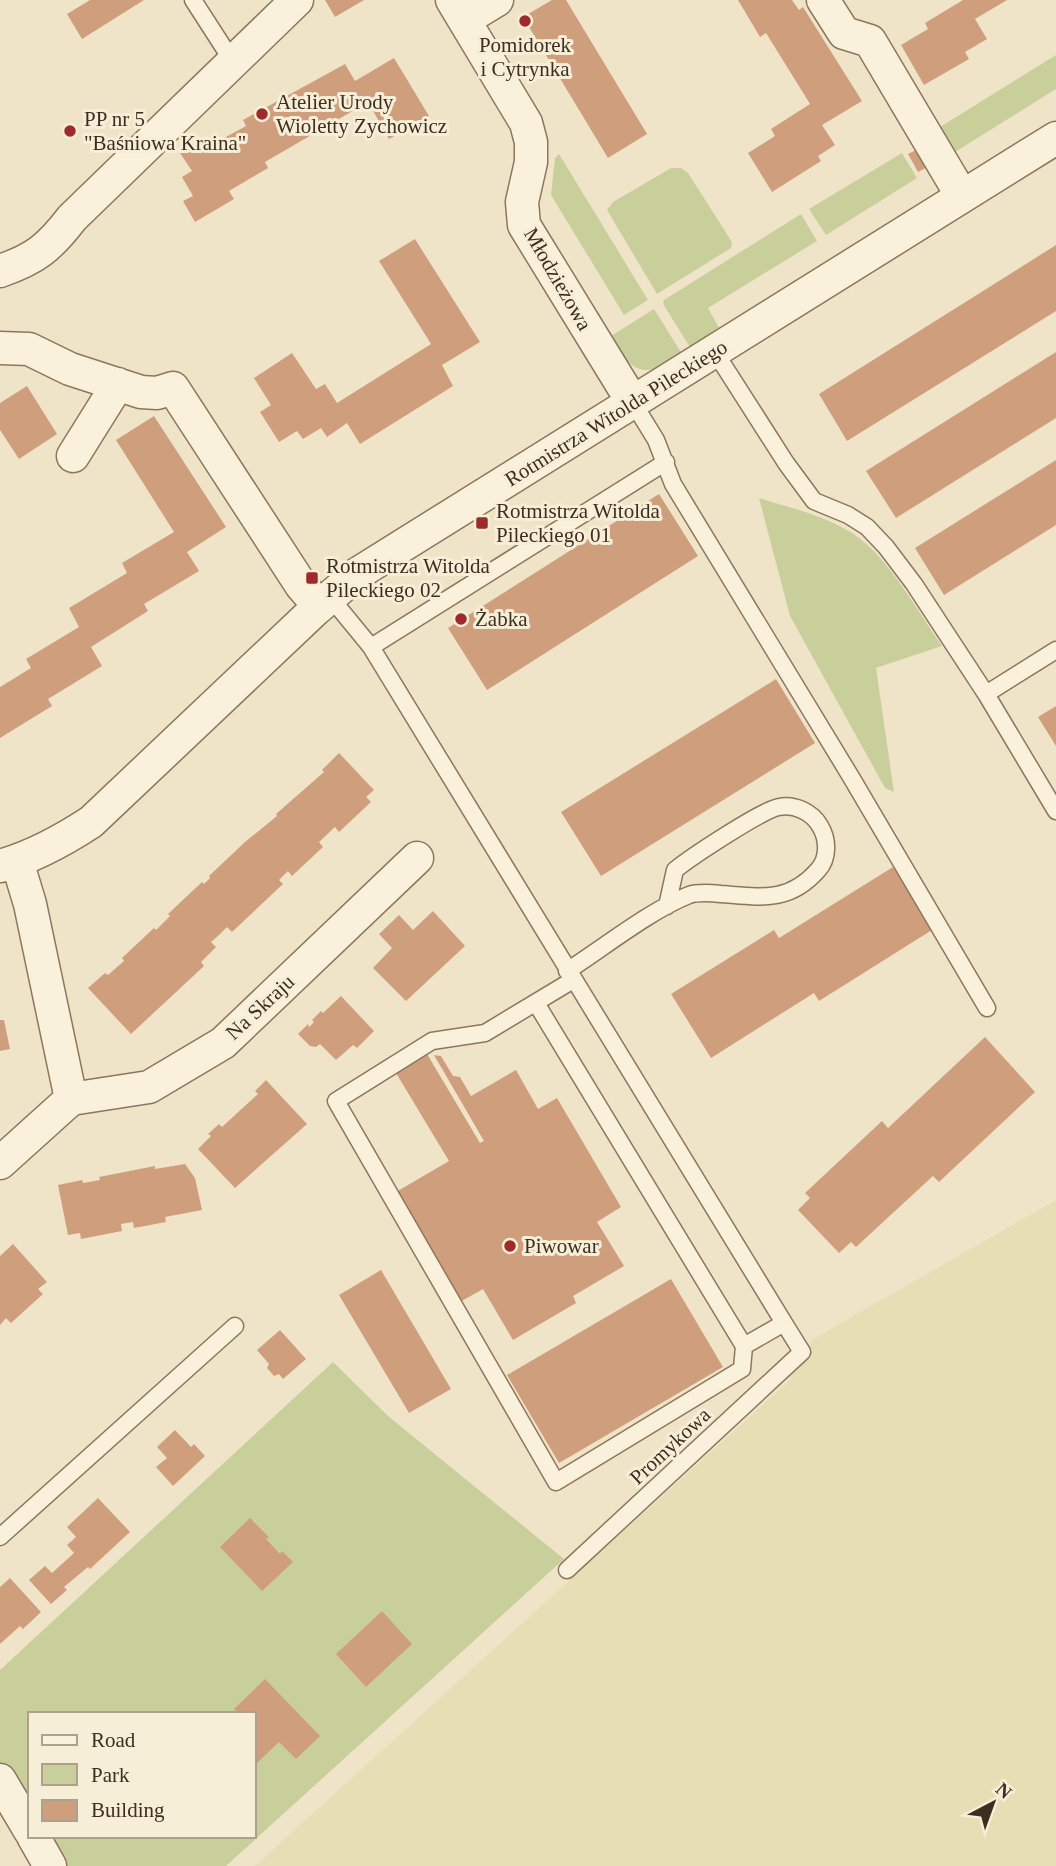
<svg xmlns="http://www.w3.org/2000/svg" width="1056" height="1866" font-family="'Times New Roman',serif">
<rect width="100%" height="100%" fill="#f0e4c8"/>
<path fill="#e6deb5" d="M 1056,1200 L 1056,1866 L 255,1866 L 788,1382 L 802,1352 L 815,1338 Z"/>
<path fill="#c9cf9b" d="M 1056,55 L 1056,89 L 947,157 L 932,132 Z
M 902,153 L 917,178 L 826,235 L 809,209 Z
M 559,154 L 648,300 L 624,315 L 551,195 L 555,158 Z
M 671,168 L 681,168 L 688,173 L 732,242 L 731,248 L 657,294 L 607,210 L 613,202 Z
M 801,214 L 817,241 L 708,308 L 722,333 L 693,352 L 663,304 L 664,300 Z
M 654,309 L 684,357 C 642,378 636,375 608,338 Z
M 759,498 C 791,508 827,516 855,535 C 889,558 918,612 942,646 L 876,668 L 894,792 L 885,788 L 790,616 Z
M 333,1362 L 388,1416 L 564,1559 L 226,1866 L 57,1866 L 39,1836 L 254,1836 L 254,1714 L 30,1714 L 30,1820 L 0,1770 L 0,1670 Z"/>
<path fill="#cf9f7d" d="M 90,0 L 144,0 L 82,39 L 67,14 Z
M 325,0 L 364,0 L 335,17 Z
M 552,0 L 566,0 L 647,134 L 608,158 L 523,17 Z
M 738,0 L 792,0 L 799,10 L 803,7 L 862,101 L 822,125 L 835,145 L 818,156 L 821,161 L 772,192 L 748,153 L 775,136 L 771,129 L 810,104 L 766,33 L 760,37 Z
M 963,0 L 1007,0 L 975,19 L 987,39 L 965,52 L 969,59 L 924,85 L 901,45 L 928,29 L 925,23 Z
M 394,58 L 429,116 L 389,139 L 368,102 L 265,162 L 268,168 L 229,191 L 234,199 L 195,222 L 183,201 L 193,196 L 182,177 L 192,171 L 180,153 L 210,137 L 213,144 L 246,126 L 243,120 L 345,64 L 355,81 Z
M 922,147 L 931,165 L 918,172 L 908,154 Z
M 415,239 L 480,342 L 442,365 L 453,386 L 360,444 L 347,423 L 327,437 L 321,428 L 303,439 L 297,431 L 279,442 L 260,412 L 271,405 L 254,378 L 292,353 L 316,389 L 325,384 L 337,403 L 431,344 L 379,261 Z
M 1056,245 L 1056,311 L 847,441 L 819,394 Z
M 1056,352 L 1056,418 L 896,518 L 866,471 Z
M 27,386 L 57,434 L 19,459 L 0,430 L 0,403 Z
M 154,416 L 226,527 L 187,552 L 199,571 L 144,604 L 148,611 L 91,647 L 102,666 L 48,699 L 52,706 L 0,738 L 0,687 L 31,668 L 26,659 L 79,627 L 69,608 L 127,573 L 122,563 L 174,532 L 116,440 Z
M 1056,460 L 1056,525 L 944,595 L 915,548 Z
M 659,494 L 698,556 L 487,690 L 448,628 Z
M 776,679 L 815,743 L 601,876 L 561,812 Z
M 1056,706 L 1056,746 L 1038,717 Z
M 339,753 L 374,790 L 366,797 L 371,802 L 339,832 L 335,827 L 319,842 L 323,847 L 292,876 L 288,871 L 279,880 L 283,884 L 232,932 L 227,927 L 219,935 L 211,942 L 216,947 L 201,962 L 204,966 L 131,1034 L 88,988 L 105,973 L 108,975 L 124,961 L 122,958 L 154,928 L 156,930 L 170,916 L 168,914 L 202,882 L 204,884 L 210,878 L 209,876 L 245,842 L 277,816 L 276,814 L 324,772 L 322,770 Z
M 893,867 L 932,930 L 819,1001 L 814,993 L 711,1058 L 671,994 L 774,930 L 779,938 Z
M 433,911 L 465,946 L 406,1001 L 373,968 L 392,948 L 379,934 L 399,915 L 413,930 Z
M 341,996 L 374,1031 L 357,1048 L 353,1045 L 336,1060 L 320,1044 L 316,1047 L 310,1046 L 298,1034 L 308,1024 L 309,1027 L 314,1022 L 312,1020 L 321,1011 L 323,1013 Z
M 0,1020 L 4,1020 L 10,1049 L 0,1051 Z
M 985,1037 L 1035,1092 L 939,1182 L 933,1176 L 856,1247 L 851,1242 L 839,1253 L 798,1210 L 810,1198 L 805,1193 L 882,1121 L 888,1128 Z
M 427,1054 L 480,1143 L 484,1141 L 434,1055 L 441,1056 L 453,1076 L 460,1077 L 471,1096 L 516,1070 L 538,1109 L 557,1098 L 621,1207 L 597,1222 L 624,1266 L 573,1296 L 576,1303 L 513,1340 L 483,1289 L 460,1302 L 396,1192 L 449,1161 L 396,1073 Z
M 266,1080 L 307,1124 L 235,1188 L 198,1149 L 211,1136 L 208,1134 L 219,1124 L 222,1127 L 258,1094 L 255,1091 Z
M 185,1164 L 195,1178 L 202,1210 L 165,1217 L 166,1222 L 134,1228 L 133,1222 L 121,1224 L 122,1231 L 81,1239 L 80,1233 L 68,1235 L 58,1185 L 82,1180 L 83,1183 L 100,1180 L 99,1177 L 155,1166 L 155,1169 Z
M 13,1244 L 47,1282 L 38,1289 L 43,1294 L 11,1323 L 6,1318 L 0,1325 L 0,1256 Z
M 381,1270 L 451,1389 L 409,1413 L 339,1295 Z
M 671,1279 L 723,1367 L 559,1463 L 507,1375 Z
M 280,1330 L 306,1359 L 283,1379 L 279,1374 L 274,1376 L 267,1368 L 269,1364 L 257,1350 Z
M 175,1430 L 191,1447 L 194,1444 L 205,1456 L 173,1486 L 156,1467 L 167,1458 L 157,1447 Z
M 98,1498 L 130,1532 L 90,1569 L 88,1567 L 64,1587 L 67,1590 L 51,1604 L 29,1580 L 45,1566 L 52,1573 L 74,1553 L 67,1545 L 76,1537 L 67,1527 Z
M 250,1518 L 269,1537 L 266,1539 L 280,1554 L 282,1551 L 293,1562 L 262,1591 L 220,1547 Z
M 10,1578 L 41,1612 L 23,1629 L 20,1626 L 0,1644 L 0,1587 Z
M 382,1611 L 412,1644 L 366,1687 L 336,1654 Z
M 265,1679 L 320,1736 L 296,1759 L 279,1742 L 254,1766 L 254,1714 L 240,1714 L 234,1709 Z"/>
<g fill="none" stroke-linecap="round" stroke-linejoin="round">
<g stroke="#8d765c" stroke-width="19">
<path id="lane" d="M 193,0 L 233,62
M 715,352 L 786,463 L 814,501 L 848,515 L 867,527 L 886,547 L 914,584 L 986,694 L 1056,811
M 632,401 L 656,440 L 673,484 L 851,777 L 987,1008
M 330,597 L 371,647 L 784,1323 L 744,1346 L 742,1369 L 556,1482 L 336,1101 L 432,1041 L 485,1033 L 573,980
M 371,647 L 666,462
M 986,694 L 1056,650
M 567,971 C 603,948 651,910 689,895 C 698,892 711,893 721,894 C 761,897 789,903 818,870 C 829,858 828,839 820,826 C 812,812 795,804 779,807 C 762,810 691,857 675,870 L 667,906
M 536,1003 L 744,1346
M 0,1537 L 235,1326
M 567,1570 L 802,1352 L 784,1323"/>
</g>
<g stroke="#8d765c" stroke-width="35">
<path id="street" d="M 452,0 L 526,123 L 531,142 L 531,162 L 522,202 L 524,225 L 632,401
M 823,0 L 844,33 L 870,41 L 962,196
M 464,20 L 497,0
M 0,271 C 35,259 49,248 72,218 L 297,0
M 0,348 L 29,349 L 70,369 L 141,392 L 157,393 L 173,388 L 301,585 L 319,606
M 73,456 L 118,384
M 17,861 L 30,904 L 71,1099
M 0,866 C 33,857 62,841 91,822 L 315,610 L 357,574 L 1056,138
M 0,1163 L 71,1099 L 149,1087 L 223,1043 L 417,858
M 0,1780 L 30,1831
M 33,1836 L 50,1866"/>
</g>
<use href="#lane" stroke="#faf1dc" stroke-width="16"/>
<use href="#street" stroke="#faf1dc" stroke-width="32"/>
</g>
<g fill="#9e2a2b" stroke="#f7eed8" stroke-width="2.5">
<circle cx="525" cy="21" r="7"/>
<circle cx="262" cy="114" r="7"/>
<circle cx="70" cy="131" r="7"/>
<rect x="475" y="516" width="14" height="14" rx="3.5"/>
<rect x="305" y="571" width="14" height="14" rx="3.5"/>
<circle cx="461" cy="619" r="7"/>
<circle cx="510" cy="1246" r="7"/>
</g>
<g text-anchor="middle" stroke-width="6" stroke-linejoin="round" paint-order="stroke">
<g font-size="21" fill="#3d2e20" stroke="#f7eed8" text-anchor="start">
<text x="525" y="52" text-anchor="middle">Pomidorek<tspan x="525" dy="24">i Cytrynka</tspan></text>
<text x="276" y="109">Atelier Urody<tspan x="276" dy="24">Wioletty Zychowicz</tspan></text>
<text x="84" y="126">PP nr 5<tspan x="84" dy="24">"Baśniowa Kraina"</tspan></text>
<text x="496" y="518">Rotmistrza Witolda<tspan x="496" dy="24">Pileckiego 01</tspan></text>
<text x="326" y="573">Rotmistrza Witolda<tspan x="326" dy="24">Pileckiego 02</tspan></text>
<text x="475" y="626">Żabka</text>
<text x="524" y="1253">Piwowar</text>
</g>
<g font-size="21" fill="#3d2e20" stroke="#f7eed8">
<text transform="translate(558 279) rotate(60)" y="7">Młodzieżowa</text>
<text transform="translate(616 413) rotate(-32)" y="7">Rotmistrza Witolda Pileckiego</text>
<text transform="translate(260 1007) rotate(-43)" y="7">Na Skraju</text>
<text transform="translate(670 1446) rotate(-43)" y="7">Promykowa</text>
</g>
</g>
<rect x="28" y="1712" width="228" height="126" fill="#f7eed8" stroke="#ada18e" stroke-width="2"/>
<rect x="42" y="1735" width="35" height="10" fill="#faf1dc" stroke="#ada18e" stroke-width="2"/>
<text x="91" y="1747" font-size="21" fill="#3d2e20">Road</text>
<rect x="42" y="1764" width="35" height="21" fill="#c9cf9b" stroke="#ada18e" stroke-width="2"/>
<text x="91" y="1782" font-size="21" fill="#3d2e20">Park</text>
<rect x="42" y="1800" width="35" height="21" fill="#cf9f7d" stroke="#ada18e" stroke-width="2"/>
<text x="91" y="1817" font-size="21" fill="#3d2e20">Building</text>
<g transform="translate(993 1803) rotate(41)" stroke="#f7eed8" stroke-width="5" paint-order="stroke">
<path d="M0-5L12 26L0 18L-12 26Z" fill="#3d2e20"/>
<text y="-10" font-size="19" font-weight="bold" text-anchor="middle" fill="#3d2e20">N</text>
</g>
</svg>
